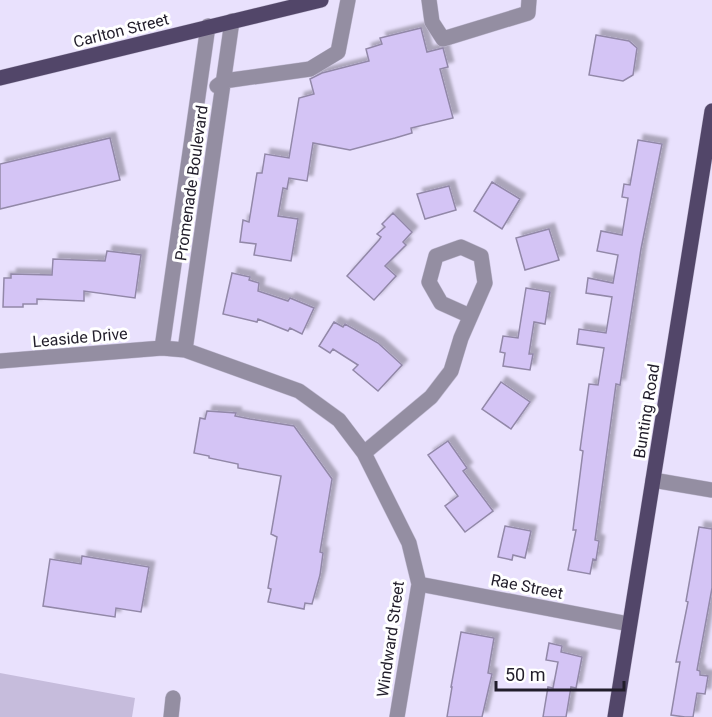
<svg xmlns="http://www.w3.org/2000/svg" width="712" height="717" font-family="Roboto,sans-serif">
<defs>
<filter id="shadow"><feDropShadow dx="5.5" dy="-5.5" stdDeviation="1.5" flood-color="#0004"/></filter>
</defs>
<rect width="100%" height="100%" fill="#e9e1fd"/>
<path fill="#c6bcdc" d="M 0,673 L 135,698 L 132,717 L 0,717 Z"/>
<path fill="#d4c4f5" stroke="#9288a8" stroke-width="1.5" filter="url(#shadow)" d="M 421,28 L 427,52 L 443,48 L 448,67 L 440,69 L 453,118 L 411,128 L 412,133 L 395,138 L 350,150 L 313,143 L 307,181 L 289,178 L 287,189 L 283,188 L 278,216 L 298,219 L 291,261 L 254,255 L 256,244 L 240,242 L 243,220 L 249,222 L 257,173 L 262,173 L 265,154 L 289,158 L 299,98 L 314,94 L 310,79 L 322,73 L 369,61 L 366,49 L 382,44 L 380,38 Z
M 596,35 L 629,41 L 637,48 L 633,75 L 623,81 L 589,75 Z
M 110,138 L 120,180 L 0,209 L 0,164 Z
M 638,140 L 662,144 L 641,249 L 620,385 L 616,384 L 595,540 L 599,541 L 596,560 L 593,559 L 590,574 L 568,570 L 576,530 L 573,530 L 583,451 L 580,450 L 589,384 L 598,385 L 604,348 L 577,344 L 579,329 L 606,333 L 612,297 L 586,293 L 588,278 L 613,283 L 618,255 L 597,251 L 601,231 L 622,235 L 628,198 L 622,197 L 624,184 L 630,185 Z
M 492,182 L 520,199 L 502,229 L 474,211 Z
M 449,186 L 456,210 L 425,219 L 417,194 Z
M 393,213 L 412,232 L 403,242 L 406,245 L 385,266 L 396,276 L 374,300 L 347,276 L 379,240 L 381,237 L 377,234 L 385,227 L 382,224 Z
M 549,229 L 559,260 L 525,270 L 516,238 Z
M 107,251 L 141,255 L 135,298 L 84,291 L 84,301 L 37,299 L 37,304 L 23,304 L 23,307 L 3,307 L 4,278 L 11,278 L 11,274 L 52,275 L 53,259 L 105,261 Z
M 232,273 L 250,277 L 249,280 L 259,283 L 258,291 L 288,301 L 290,298 L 314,308 L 302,334 L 290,328 L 288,331 L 258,319 L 257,322 L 223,314 Z
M 526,288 L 550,292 L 545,324 L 534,322 L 529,354 L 533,354 L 530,370 L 503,366 L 505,353 L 500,352 L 503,336 L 518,338 Z
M 334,322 L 343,327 L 345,324 L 378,343 L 402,365 L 378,391 L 353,370 L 358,365 L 333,349 L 330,353 L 319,346 Z
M 501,382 L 530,402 L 511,429 L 482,409 Z
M 207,411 L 236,413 L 235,416 L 250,419 L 294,426 L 332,479 L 320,552 L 323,553 L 320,575 L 312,604 L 305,603 L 304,609 L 268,602 L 271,589 L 268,588 L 277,537 L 271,534 L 281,476 L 238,468 L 238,464 L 209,458 L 209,456 L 194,453 L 200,418 L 205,419 Z
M 448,441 L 467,468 L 463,471 L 493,511 L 465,532 L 445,506 L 458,496 L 428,455 Z
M 505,526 L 531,531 L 525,558 L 513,555 L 512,560 L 498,557 Z
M 699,527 L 712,529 L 712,588 L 697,670 L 700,671 L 700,675 L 708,676 L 705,694 L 697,693 L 693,717 L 685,717 L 671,715 L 680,662 L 676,662 L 688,602 L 686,601 Z
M 82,556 L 149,567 L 141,612 L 116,608 L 115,617 L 43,606 L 50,559 L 81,564 Z
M 461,632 L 494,638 L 488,673 L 492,674 L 482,717 L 447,717 L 452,687 L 451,687 Z
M 549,643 L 562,646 L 561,652 L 582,657 L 576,688 L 571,687 L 566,717 L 543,717 L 548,687 L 553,688 L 558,662 L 546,660 Z"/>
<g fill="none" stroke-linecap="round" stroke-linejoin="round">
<g stroke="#c5bed7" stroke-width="16">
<path id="minor" d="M 429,0 L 432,22 L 443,39 L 528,13 L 529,0
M 217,86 L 224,81 L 310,69 L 338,52 L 348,0
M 162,348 L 208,26
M 185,350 L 232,21
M 0,361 L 162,348 L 185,350 L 299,391 L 339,420 L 364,453 L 409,543 L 419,584 L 397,717
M 364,453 L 431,397 L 451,371 L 461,338 L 485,283 L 481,256 L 461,247 L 436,256 L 429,282 L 441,303 L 470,316
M 653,480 L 712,490
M 419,584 L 629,624
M 171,717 L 173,698"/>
</g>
<g stroke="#c5bed7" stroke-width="16">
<path id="major" d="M 0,78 L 321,0
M 615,717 L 712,111"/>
</g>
<use href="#minor" stroke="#948ea2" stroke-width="15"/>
<use href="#major" stroke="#524669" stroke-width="15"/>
</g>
<g text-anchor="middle" stroke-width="6" stroke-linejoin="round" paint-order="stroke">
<g font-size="16" fill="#211d2a" stroke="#fff">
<text transform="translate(121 30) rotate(-14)" y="6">Carlton Street</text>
<text transform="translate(191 183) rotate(-82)" y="6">Promenade Boulevard</text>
<text transform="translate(80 337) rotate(-5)" y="6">Leaside Drive</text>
<text transform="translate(646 411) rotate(-81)" y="6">Bunting Road</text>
<text transform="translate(527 586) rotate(11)" y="6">Rae Street</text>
<text transform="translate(390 639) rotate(-82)" y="6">Windward Street</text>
</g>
</g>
<path d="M496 681v9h128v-9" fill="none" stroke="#211d2a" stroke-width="3"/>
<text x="505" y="681" font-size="18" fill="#211d2a" stroke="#ffffff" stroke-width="4.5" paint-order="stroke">50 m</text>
</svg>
